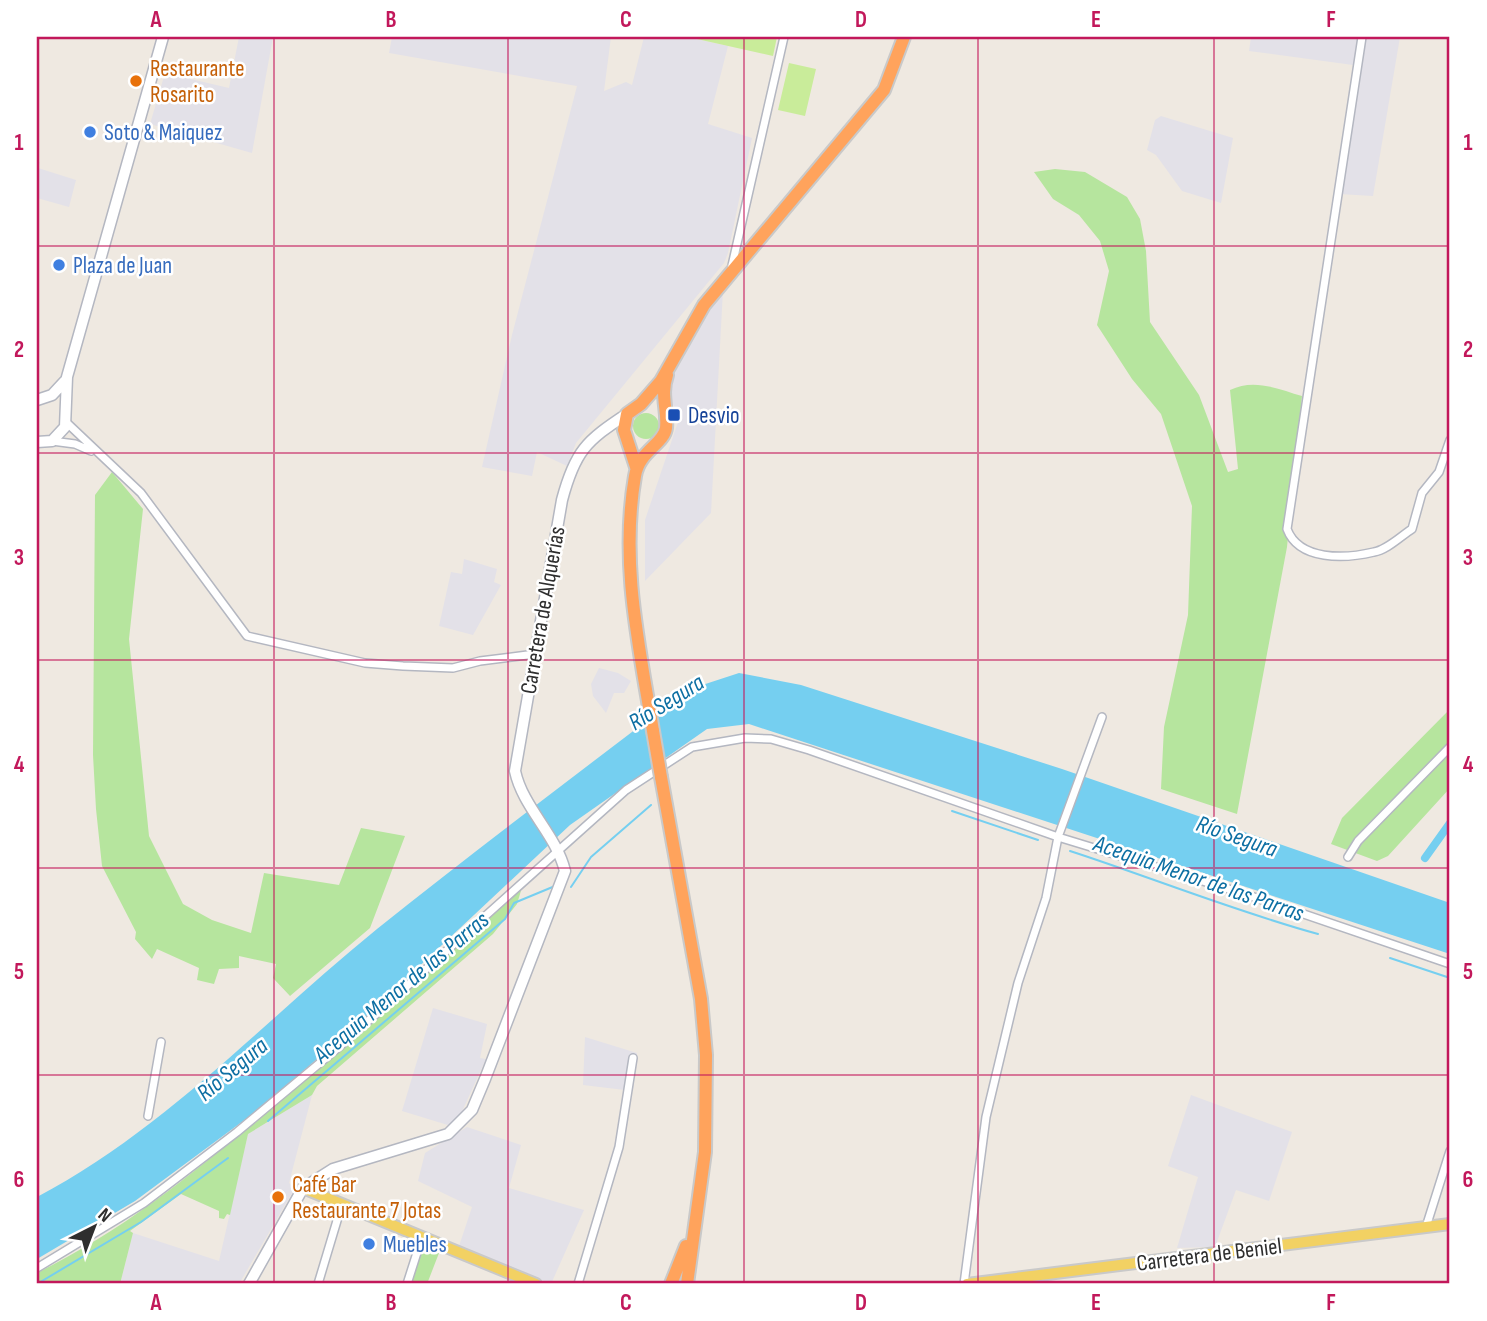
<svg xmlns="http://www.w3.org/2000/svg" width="1487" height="1321" font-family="'Sofia Sans Condensed',sans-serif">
<rect width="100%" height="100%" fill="#efe9e1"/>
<path fill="#e3e1e8" d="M 239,37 L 273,37 L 252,153 L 150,124 L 165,73 L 229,88 Z
M 392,37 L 611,37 L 604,91 L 626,82 L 632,85 L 644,37 L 688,37 L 728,46 L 708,124 L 752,138 L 728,253 L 724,263 L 576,443 L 567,466 L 537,452 L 532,476 L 482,467 L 512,335 L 577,86 L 389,53 Z
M 1251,37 L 1400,37 L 1373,196 L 1339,194 L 1336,191 L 1353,65 L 1249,51 Z
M 1161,116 L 1233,138 L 1221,203 L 1182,191 L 1156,155 L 1147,150 L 1155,120 Z
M 37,161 L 40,162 L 38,168 L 76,180 L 69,207 L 37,198 Z
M 723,290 L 711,513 L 645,581 L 645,520 L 680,416 L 669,398 L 672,380 L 685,349 Z
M 464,559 L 497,569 L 494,582 L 501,585 L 473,635 L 439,626 L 451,572 L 462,574 Z
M 599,668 L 618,673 L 631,681 L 624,693 L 614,693 L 606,713 L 593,696 L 591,684 Z
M 433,1008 L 487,1024 L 480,1058 L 486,1059 L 459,1118 L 451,1126 L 402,1111 Z
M 585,1037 L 637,1053 L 633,1091 L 583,1085 Z
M 312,1095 L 289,1183 L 295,1188 L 239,1284 L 120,1284 L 133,1233 L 219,1261 L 248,1134 Z
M 1191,1095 L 1292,1132 L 1269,1201 L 1236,1190 L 1215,1247 L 1177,1248 L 1198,1177 L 1168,1166 Z
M 467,1127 L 521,1145 L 509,1188 L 584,1210 L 551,1284 L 459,1246 L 472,1207 L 418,1181 L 425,1153 Z"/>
<path fill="#b6e59e" d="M 1055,169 L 1085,172 L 1127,197 L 1140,219 L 1146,251 L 1150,322 L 1199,395 L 1228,472 L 1238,469 L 1230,390 C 1254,378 1278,389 1302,396 L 1287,547 L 1237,814 L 1161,789 L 1164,727 L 1188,615 L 1192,506 L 1161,414 L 1132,379 L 1097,325 L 1109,271 L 1100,241 L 1079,215 L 1053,199 L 1034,172 Z
M633 426a13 13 0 1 1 26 0a13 13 0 1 1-26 0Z
M 112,472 L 143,509 L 129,639 L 149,836 L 183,904 L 212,920 L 251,933 L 264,873 L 339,885 L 361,828 L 405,836 L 370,928 L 290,996 L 273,978 L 276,964 L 239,956 L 239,968 L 219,969 L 214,984 L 197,980 L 199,968 L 157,949 L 152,959 L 135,939 L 136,932 L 102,866 L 96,809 L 93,755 L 95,495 Z
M 1450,709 L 1450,788 L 1388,856 L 1377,861 L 1331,844 L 1342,818 Z
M 523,884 L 517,904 L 493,934 L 317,1086 L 312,1095 L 248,1134 L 230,1215 L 227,1214 L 224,1219 L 219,1218 L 219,1211 L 181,1194 L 130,1231 L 133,1233 L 120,1284 L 37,1284 L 37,1273 C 163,1211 264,1112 369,1021 C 422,976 476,935 523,884 Z
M 423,1245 L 439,1253 L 427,1284 L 411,1284 Z"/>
<path fill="#c9ec9a" d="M 688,37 L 777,37 L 773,56 Z
M 789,63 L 816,69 L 805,116 L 778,110 Z"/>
<path fill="#75cff0" d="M 739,673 L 801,685 L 1062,769 L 1450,903 L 1450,954 L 749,724 L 707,729 L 570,825 L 362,1020 L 258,1110 L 135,1201 L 37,1259 L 37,1197 C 166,1129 265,1020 377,929 C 479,847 584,769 687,690 Z"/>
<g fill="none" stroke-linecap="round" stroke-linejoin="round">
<path stroke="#75cff0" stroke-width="2" d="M 952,811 L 1038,840
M 1070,851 C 1153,878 1234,911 1318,934
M 571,887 L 591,857 L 651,805
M 1390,958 L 1450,978
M 268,1121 L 505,919 L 514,903 L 555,886
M 37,1284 L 141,1222 L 228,1158"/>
<path stroke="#75cff0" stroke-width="8" d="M 1425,858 L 1450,823"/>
<g stroke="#b4b7c1" stroke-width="10">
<path id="street" d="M 1362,37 L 1287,529 C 1299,561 1345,559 1374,552 C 1387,550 1401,536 1412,529 L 1422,493 L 1439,472 L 1450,440
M 731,270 L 784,37
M 66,422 L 141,493 L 247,636 L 365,663 L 403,666 L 453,668 L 480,661 L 535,654
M 52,441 L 75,444 L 91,451
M 1348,857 L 1358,841 L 1450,747
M 148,1116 L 161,1042
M 1426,1227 L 1450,1151
M 37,1268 L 144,1203 L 237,1132 L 339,1047 L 626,790 L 692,747 L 745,738 L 771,739 L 809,750 L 1058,837 L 1245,894 L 1450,964
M 318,1284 L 342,1204
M 407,1284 L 422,1237
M 578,1284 L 619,1147 L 633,1058
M 964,1284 L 986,1117 L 1018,983 L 1046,898 L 1058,837 L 1102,717"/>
</g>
<g stroke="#b4b7c1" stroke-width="13">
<path id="secondary" d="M 37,400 L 52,395 L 65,381
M 37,442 L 52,441 L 65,427 L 67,377 L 163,37
M 249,1284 L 303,1188 L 333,1169 L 448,1134 L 472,1110 L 485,1079 L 565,871 C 556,834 523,808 515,771 L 562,500 C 575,451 586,441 627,414"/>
</g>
<g stroke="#c9c9c9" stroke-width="14">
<path id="primary" d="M 303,1188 L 536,1284
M 967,1284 L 1450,1224"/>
</g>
<g stroke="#c9c9c9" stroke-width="16">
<path id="highway" d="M 636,467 L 624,430 L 627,414 L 641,404 L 661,381 L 704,305 L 884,90 L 904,37
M 653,731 C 639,645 620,563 635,476 C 639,451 664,444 666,428 C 668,410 660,395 667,375
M 661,777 L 701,999 L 706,1055 L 705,1152 L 687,1284
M 671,1284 L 686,1246"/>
</g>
<use href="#street" stroke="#fff" stroke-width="7"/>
<use href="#secondary" stroke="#fff" stroke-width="10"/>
<use href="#primary" stroke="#f2d163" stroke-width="10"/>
<use href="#highway" stroke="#ffa35c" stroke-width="12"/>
<g stroke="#c9c9c9" stroke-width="16" stroke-linecap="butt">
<path id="highway-bridge" d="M 653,731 L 661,777"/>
</g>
<use href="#highway-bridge" stroke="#ffa35c" stroke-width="12"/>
</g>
<path fill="none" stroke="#c2185b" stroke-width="2" stroke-opacity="0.55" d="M 274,37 L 274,1284M 508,37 L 508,1284M 744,37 L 744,1284M 978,37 L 978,1284M 1214,37 L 1214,1284M 37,246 L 1450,246M 37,453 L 1450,453M 37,660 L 1450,660M 37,868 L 1450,868M 37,1075 L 1450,1075"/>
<g fill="#e8710a" stroke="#fff" stroke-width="2.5">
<circle cx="136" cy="81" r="7"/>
<circle cx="278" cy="1197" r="7"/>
</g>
<g fill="#3f7fe0" stroke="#fff" stroke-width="2.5">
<circle cx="90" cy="132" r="7"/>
<circle cx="59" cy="265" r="7"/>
<circle cx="369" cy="1244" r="7"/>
</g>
<rect fill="#1a4fb4" stroke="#fff" stroke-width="2.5" x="667" y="408" width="14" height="14" rx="3.5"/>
<g text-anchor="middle" stroke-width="5" stroke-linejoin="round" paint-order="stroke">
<g font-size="23" fill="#c56008" stroke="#fff" text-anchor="start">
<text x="150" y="76">Restaurante<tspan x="150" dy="26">Rosarito</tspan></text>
<text x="292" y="1192">Café Bar<tspan x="292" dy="26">Restaurante 7 Jotas</tspan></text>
</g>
<g font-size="23" fill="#366cbe" stroke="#fff" text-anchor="start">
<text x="104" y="140">Soto &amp; Maiquez</text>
<text x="73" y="273">Plaza de Juan</text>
<text x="383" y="1252">Muebles</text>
</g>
<g font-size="23" fill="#164399" stroke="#fff" text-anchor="start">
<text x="688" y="423">Desvio</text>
</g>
<g font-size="23" fill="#2e2e2e" stroke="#fff">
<text transform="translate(542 610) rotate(-80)" y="8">Carretera de Alquerías</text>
<text transform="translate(1209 1254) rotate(-7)" y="8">Carretera de Beniel</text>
</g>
<g font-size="24" font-style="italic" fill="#0d6fa3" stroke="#fff">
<text transform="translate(666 702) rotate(-32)" y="8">Río Segura</text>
<text transform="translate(1237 836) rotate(19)" y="8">Río Segura</text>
<text transform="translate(1199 878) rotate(19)" y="8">Acequia Menor de las Parras</text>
<text transform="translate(401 987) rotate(-40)" y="8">Acequia Menor de las Parras</text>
<text transform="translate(232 1069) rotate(-40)" y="8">Río Segura</text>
</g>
</g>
<rect width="1487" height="1321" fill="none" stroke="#ffffff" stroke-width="77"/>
<g transform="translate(94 1227) rotate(42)" stroke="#ffffff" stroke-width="5" paint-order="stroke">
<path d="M0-5L12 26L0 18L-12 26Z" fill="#2e2e2e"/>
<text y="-10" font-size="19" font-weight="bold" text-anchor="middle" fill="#2e2e2e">N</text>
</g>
<rect x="38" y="38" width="1410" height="1244" fill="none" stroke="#c2185b" stroke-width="2.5"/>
<g font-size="23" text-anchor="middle" font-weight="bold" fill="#c2185b">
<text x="156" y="27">A</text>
<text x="391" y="27">B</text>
<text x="626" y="27">C</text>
<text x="861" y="27">D</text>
<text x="1096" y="27">E</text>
<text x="1331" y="27">F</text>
<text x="19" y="150">1</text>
<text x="1468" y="150">1</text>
<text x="19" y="357">2</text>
<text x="1468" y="357">2</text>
<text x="19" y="565">3</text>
<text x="1468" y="565">3</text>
<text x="19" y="772">4</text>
<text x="1468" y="772">4</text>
<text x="19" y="979">5</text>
<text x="1468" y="979">5</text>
<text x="19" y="1187">6</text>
<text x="1468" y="1187">6</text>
<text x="156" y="1310">A</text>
<text x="391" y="1310">B</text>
<text x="626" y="1310">C</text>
<text x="861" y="1310">D</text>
<text x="1096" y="1310">E</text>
<text x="1331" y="1310">F</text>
</g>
</svg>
